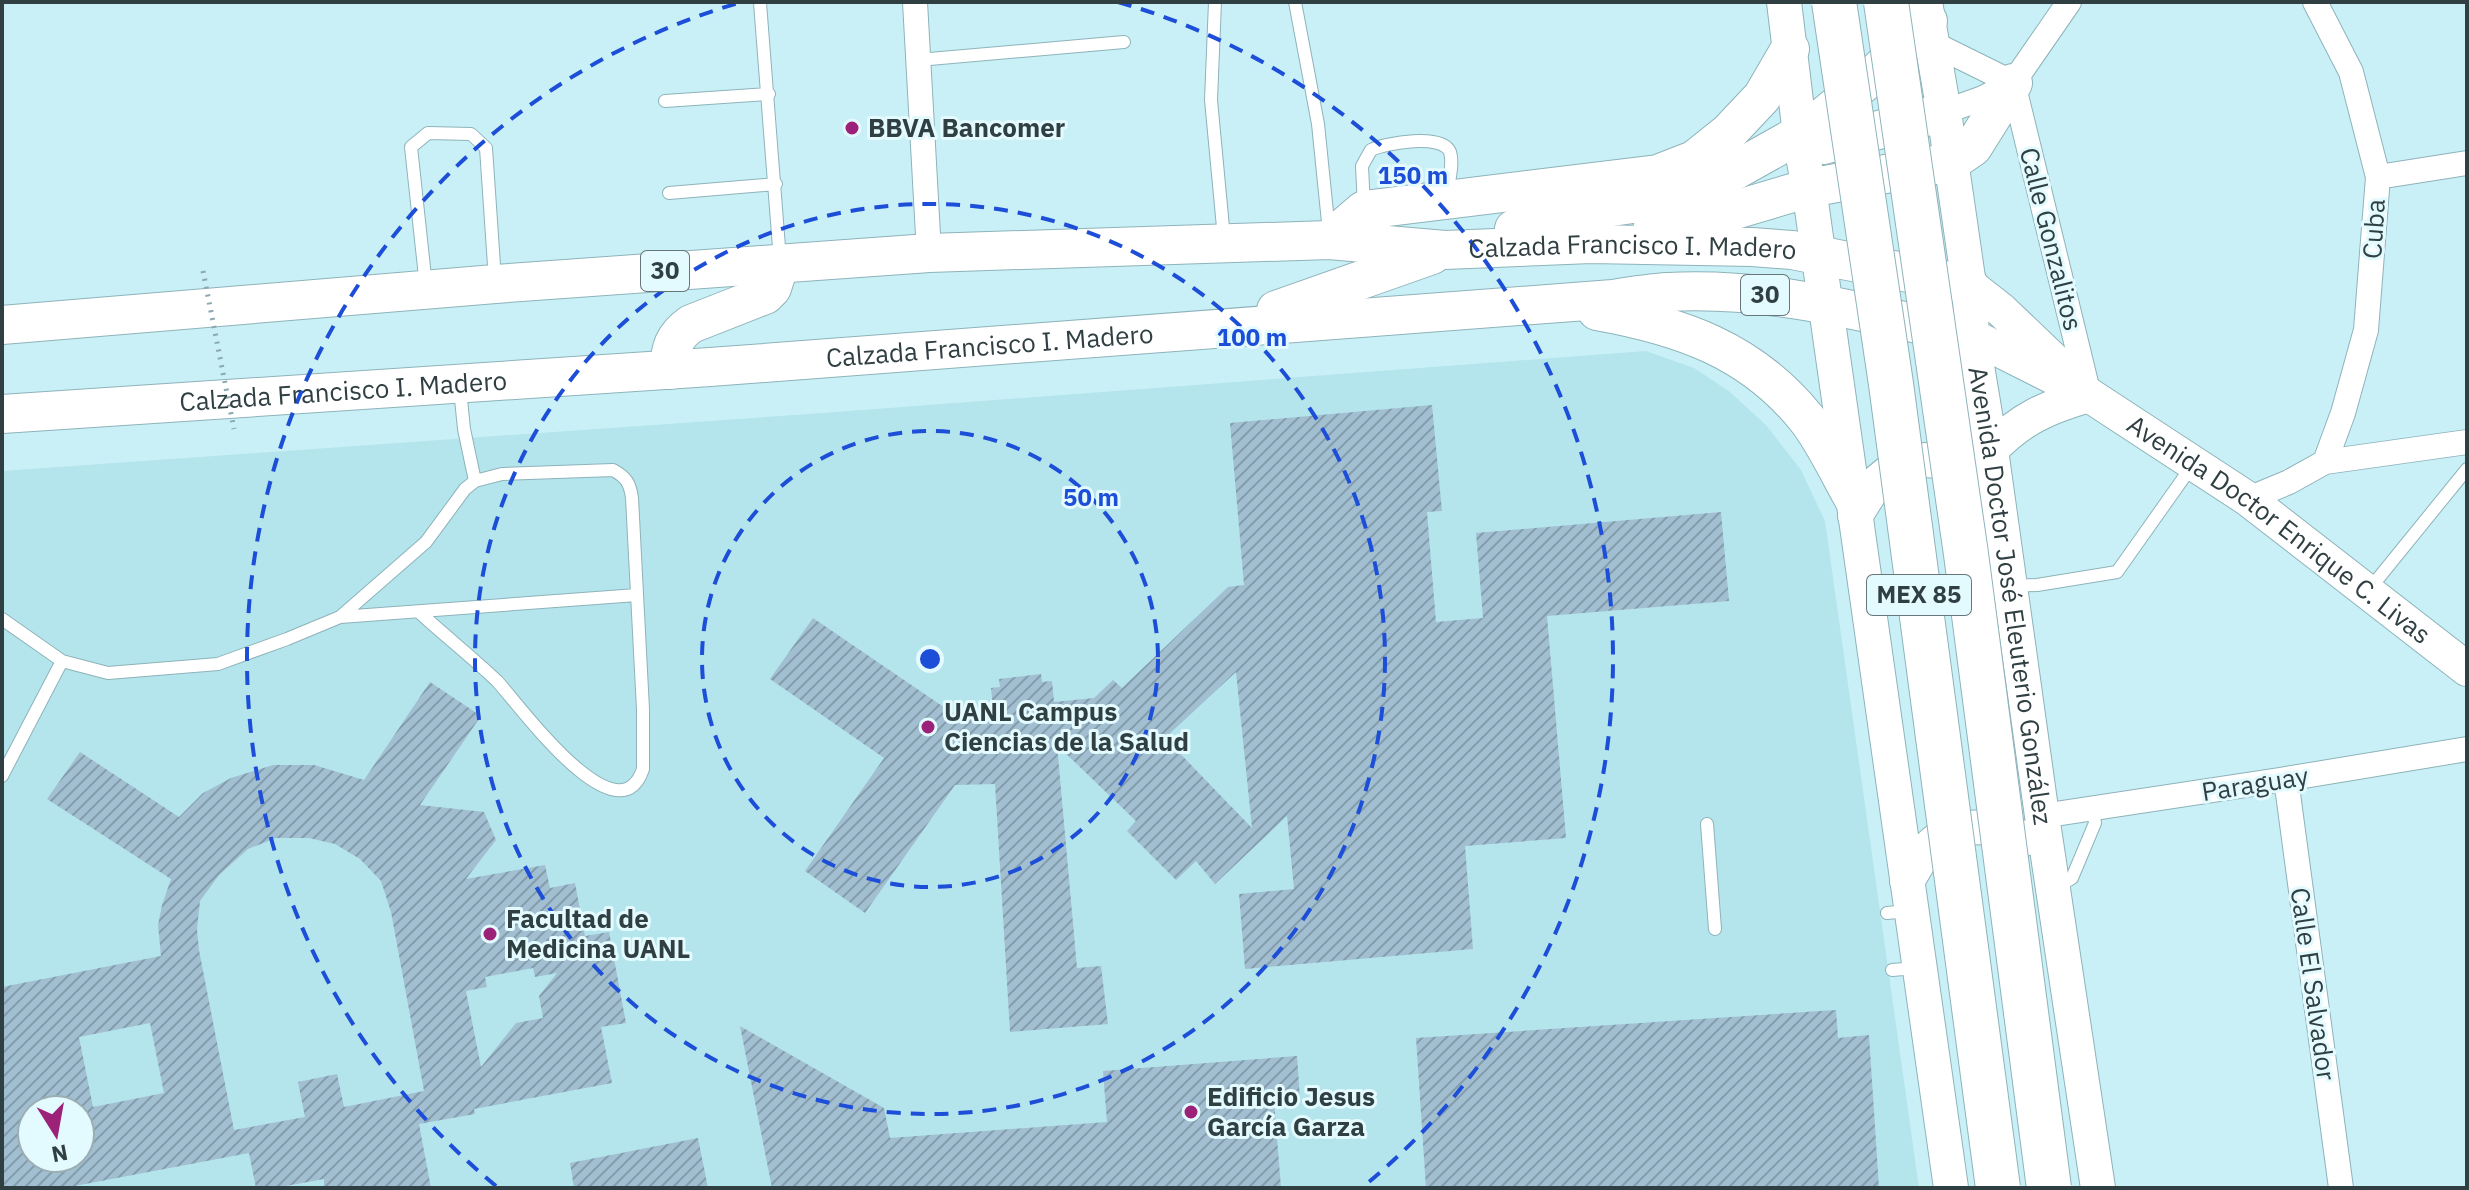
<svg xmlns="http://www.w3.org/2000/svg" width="2469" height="1190" font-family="'IBM Plex Sans',sans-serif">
<defs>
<pattern id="building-hatch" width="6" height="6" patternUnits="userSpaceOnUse" patternTransform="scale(2)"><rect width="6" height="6" fill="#a2bfd2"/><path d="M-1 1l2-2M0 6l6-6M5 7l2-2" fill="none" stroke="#849dac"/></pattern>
</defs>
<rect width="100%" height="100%" fill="#c9f0f7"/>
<path fill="#b4e4ec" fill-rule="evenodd" d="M 1646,351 L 1694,368 L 1730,392 L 1766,425 L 1801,470 L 1825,521 L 1919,1188 L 2,1188 L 2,471 L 809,414 ZM 32,1110 L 80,1110 L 80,1158 L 32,1158 Z"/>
<path fill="url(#building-hatch)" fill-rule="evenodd" d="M 1432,405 L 1442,511 L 1427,512 L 1436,622 L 1483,618 L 1476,533 L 1721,512 L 1729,601 L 1547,616 L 1566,838 L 1465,846 L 1473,949 L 1245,969 L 1239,894 L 1294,889 L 1287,816 L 1215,884 L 1196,861 L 1176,880 L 1127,831 L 1136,821 L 1057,745 L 1077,968 L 1101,966 L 1108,1024 L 1010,1032 L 995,784 L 955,785 L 865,913 L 805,871 L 884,758 L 770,679 L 813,618 L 951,712 L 993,708 L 991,688 L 1000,687 L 999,679 L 1041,674 L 1042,682 L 1052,681 L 1054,702 L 1094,698 L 1113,680 L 1122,688 L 1228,587 L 1244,585 L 1230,423 ZM 1236,672 L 1252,828 L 1165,738 Z
M 430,682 L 481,716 L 420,805 L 484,812 L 496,840 L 466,879 L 545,865 L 550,888 L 575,883 L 585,936 L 609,932 L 626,1023 L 601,1027 L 612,1083 L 474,1109 L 475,1114 L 419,1124 L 431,1188 L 324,1188 L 324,1179 L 275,1188 L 256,1188 L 249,1153 L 64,1188 L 2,1188 L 2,987 L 161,956 L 158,925 L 162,905 L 171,879 L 47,799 L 80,752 L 179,817 L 203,793 L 231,778 L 273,765 L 314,765 L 364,780 ZM 276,838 L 309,838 L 335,844 L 360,859 L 381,881 L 391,912 L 424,1091 L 344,1107 L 337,1074 L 298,1082 L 305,1117 L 234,1130 L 199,950 L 197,929 L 200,901 L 219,875 L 248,849 ZM 533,968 L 535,977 L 557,973 L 539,996 L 543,1018 L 516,1023 L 481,1067 L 466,991 L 487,987 L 485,977 ZM 150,1023 L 164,1093 L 93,1107 L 79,1037 ZM 32,1110 L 80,1110 L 80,1158 L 32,1158 Z
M 1836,1010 L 1838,1038 L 1869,1035 L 1879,1188 L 1426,1188 L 1416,1038 Z
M 740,1026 L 884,1108 L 890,1138 L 1107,1122 L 1103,1071 L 1297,1056 L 1300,1099 L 1274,1101 L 1281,1188 L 772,1188 Z
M 698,1138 L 708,1188 L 574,1188 L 570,1163 Z"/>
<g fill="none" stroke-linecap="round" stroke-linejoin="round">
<g stroke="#8eb3ba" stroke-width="14">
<path id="lane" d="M 1215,2 L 1211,100 L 1224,238
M 1295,2 L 1318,124 L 1329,232
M 760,3 L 780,260
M 918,60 L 1124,42
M 665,101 L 769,94
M 669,193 L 776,184
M 1364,207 L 1362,166 L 1371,150 C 1386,143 1442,133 1450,152 C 1454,164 1448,184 1447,197
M 426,286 L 411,147 L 428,133 L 471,134 L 486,148 L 495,280
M 460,389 L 464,429 L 475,481
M 2011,586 L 2037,585 L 2117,572 L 2192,466
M 2368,591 L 2467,469
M 340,617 L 637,595
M 2,619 L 62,661 L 108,673 L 218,664 L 287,639 L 340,617 L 426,542 L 465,489 L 475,481 L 502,474 L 613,470 C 626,477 630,483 632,498 L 643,709 L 643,769 C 618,843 517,702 497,681 C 472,657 444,635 419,612
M 2,776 L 62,661
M 1707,824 L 1715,929
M 2057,887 L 2072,878 L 2095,823 L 2093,808
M 1887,913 L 1908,911
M 1892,970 L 1916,968"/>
</g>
<g stroke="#8eb3ba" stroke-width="26">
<path id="street" d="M 915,2 L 929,253
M 2315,2 L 2351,72 L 2378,177 L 2366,330 L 2343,413 L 2325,462
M 1932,43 L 2013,83
M 2013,83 L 2089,395
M 1944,112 L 1983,98 L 2013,83 L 2069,2
M 2378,177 L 2467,163
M 2248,499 L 2289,482 L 2325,462 L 2467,442
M 2286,779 L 2341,1188
M 2042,816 L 2286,779 L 2467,749"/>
</g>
<g stroke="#8eb3ba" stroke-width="36">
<g id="secondary">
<path d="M 1784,2 L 1802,151 L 1809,188 L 1951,1188"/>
<path id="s1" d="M 1925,2 L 1944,112 L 1969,285 L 1972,336 L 1991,450 L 2042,816 L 2098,1188"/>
<path d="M 1969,285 L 2001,310 L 2066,372"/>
<path id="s2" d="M 1972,336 L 2089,395 L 2248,499 L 2467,669"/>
<path d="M 1991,450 C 2021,418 2048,407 2089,395"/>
<path d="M 1855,516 L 1876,483 L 1899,464 L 1925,460 L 1955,462 L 1971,473"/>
<path d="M 1907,881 C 1913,872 1918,862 1924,853 C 1948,822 1993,821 2024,839"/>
</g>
</g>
<g stroke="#8eb3ba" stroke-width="40">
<g id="primary">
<path d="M 1824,145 L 1944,112"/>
<path d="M 1514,229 L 1598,209 L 1660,200 L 1694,190 L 1727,175 L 1800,134 L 1823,117 L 1878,71 L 1928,21"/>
<path d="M 1652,230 L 1701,220 L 1809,188 L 1951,162 L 1973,147 L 2013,83"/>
<path d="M 1329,240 L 1364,210 L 1658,174 L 1694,160 L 1729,132 L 1762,97 L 1790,49"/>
<path d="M 1276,310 L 1432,255"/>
<path d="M 1597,311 C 1681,326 1751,350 1806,418 C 1825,442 1838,472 1853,498"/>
<path id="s3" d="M 2,325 L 495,284 L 929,253 L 1329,240 L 1445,250 L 1591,244 L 1752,247 L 1792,250 L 1969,285"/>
<path d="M 670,370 C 669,349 674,336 691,324 L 765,295 L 772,288 L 780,263"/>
<path id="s4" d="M 2,414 L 710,367 L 1613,299 C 1631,296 1650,293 1668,292 C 1771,286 1873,315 1972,336"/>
</g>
</g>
<use href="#lane" stroke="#fff" stroke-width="12"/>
<use href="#street" stroke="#fff" stroke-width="24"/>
<use href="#secondary" stroke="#fff" stroke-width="34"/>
<use href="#primary" stroke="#fff" stroke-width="38"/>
<g stroke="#8eb3ba" stroke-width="46" stroke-linecap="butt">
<path id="highway-bridge" d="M 1834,2 L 1891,384 L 1998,1188
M 1886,2 L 1966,554 L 2049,1188"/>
</g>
<path stroke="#8ca9ae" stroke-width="5" stroke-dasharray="2 6" stroke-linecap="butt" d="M 203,271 L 234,429"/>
<use href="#highway-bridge" stroke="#fff" stroke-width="44"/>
</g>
<g fill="none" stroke="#1d4ed8" stroke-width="4" stroke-dasharray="14 10">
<circle cx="930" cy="659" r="228"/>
<circle cx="930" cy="659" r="455"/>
<path d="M496 1186A683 683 0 0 1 742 2M1118 2A683 683 0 0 1 1364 1186"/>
</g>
<g fill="#9c2178" stroke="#e3fafe" stroke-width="3">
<circle cx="852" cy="128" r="8"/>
<circle cx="928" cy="727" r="8"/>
<circle cx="490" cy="934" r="8"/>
<circle cx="1191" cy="1112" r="8"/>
</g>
<g text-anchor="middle" stroke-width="6" stroke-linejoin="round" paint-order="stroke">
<g fill="#e3fafe" stroke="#66777a" stroke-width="2">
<rect x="641" y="251" width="48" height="40" rx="6"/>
<rect x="1741" y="275" width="48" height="40" rx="6"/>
<rect x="1867" y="575" width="104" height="40" rx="6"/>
</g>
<g font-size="24" font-weight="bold" fill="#303f42">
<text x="665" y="279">30</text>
<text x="1765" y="303">30</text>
<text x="1919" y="603">MEX 85</text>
</g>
<g font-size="26" font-weight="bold" fill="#303f42" stroke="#e3fafe" text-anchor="start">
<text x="868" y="137">BBVA Bancomer</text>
<text x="944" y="721">UANL Campus<tspan x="944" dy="30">Ciencias de la Salud</tspan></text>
<text x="506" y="928">Facultad de<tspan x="506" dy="30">Medicina UANL</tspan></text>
<text x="1207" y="1106">Edificio Jesus<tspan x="1207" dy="30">García Garza</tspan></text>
</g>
<g font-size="26" fill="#303f42" stroke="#e3fafe">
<text transform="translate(2374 229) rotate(-86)" y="9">Cuba</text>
<text transform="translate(2051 239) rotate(76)" y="9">Calle Gonzalitos</text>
<text dy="9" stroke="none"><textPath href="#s3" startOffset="1634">Calzada Francisco I. Madero</textPath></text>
<text dy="9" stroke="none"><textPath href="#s4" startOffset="990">Calzada Francisco I. Madero</textPath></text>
<text dy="9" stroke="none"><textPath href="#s4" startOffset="342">Calzada Francisco I. Madero</textPath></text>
<text dy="9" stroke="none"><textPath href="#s2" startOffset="364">Avenida Doctor Enrique C. Livas</textPath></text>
<text dy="9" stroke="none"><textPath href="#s1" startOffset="600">Avenida Doctor José Eleuterio González</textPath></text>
<text transform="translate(2255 784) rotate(-9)" y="9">Paraguay</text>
<text transform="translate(2313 984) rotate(82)" y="9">Calle El Salvador</text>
</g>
</g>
<circle cx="930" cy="659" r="12" fill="#1d4ed8" stroke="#e3fafe" stroke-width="4"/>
<g font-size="24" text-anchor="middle" font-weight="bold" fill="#1d4ed8" stroke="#e3fafe" stroke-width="6" stroke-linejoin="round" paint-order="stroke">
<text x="1413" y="184">150 m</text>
<text x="1252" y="346">100 m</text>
<text x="1091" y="506">50 m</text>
</g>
<rect width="2469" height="1190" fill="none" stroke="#303f42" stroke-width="8"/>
<g transform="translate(56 1134) rotate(169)"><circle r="38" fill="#e3fafe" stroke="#9bafb3" stroke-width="2"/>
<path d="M0-6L14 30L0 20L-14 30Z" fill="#9c2178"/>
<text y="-12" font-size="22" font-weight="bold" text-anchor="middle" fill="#303f42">N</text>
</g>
</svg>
